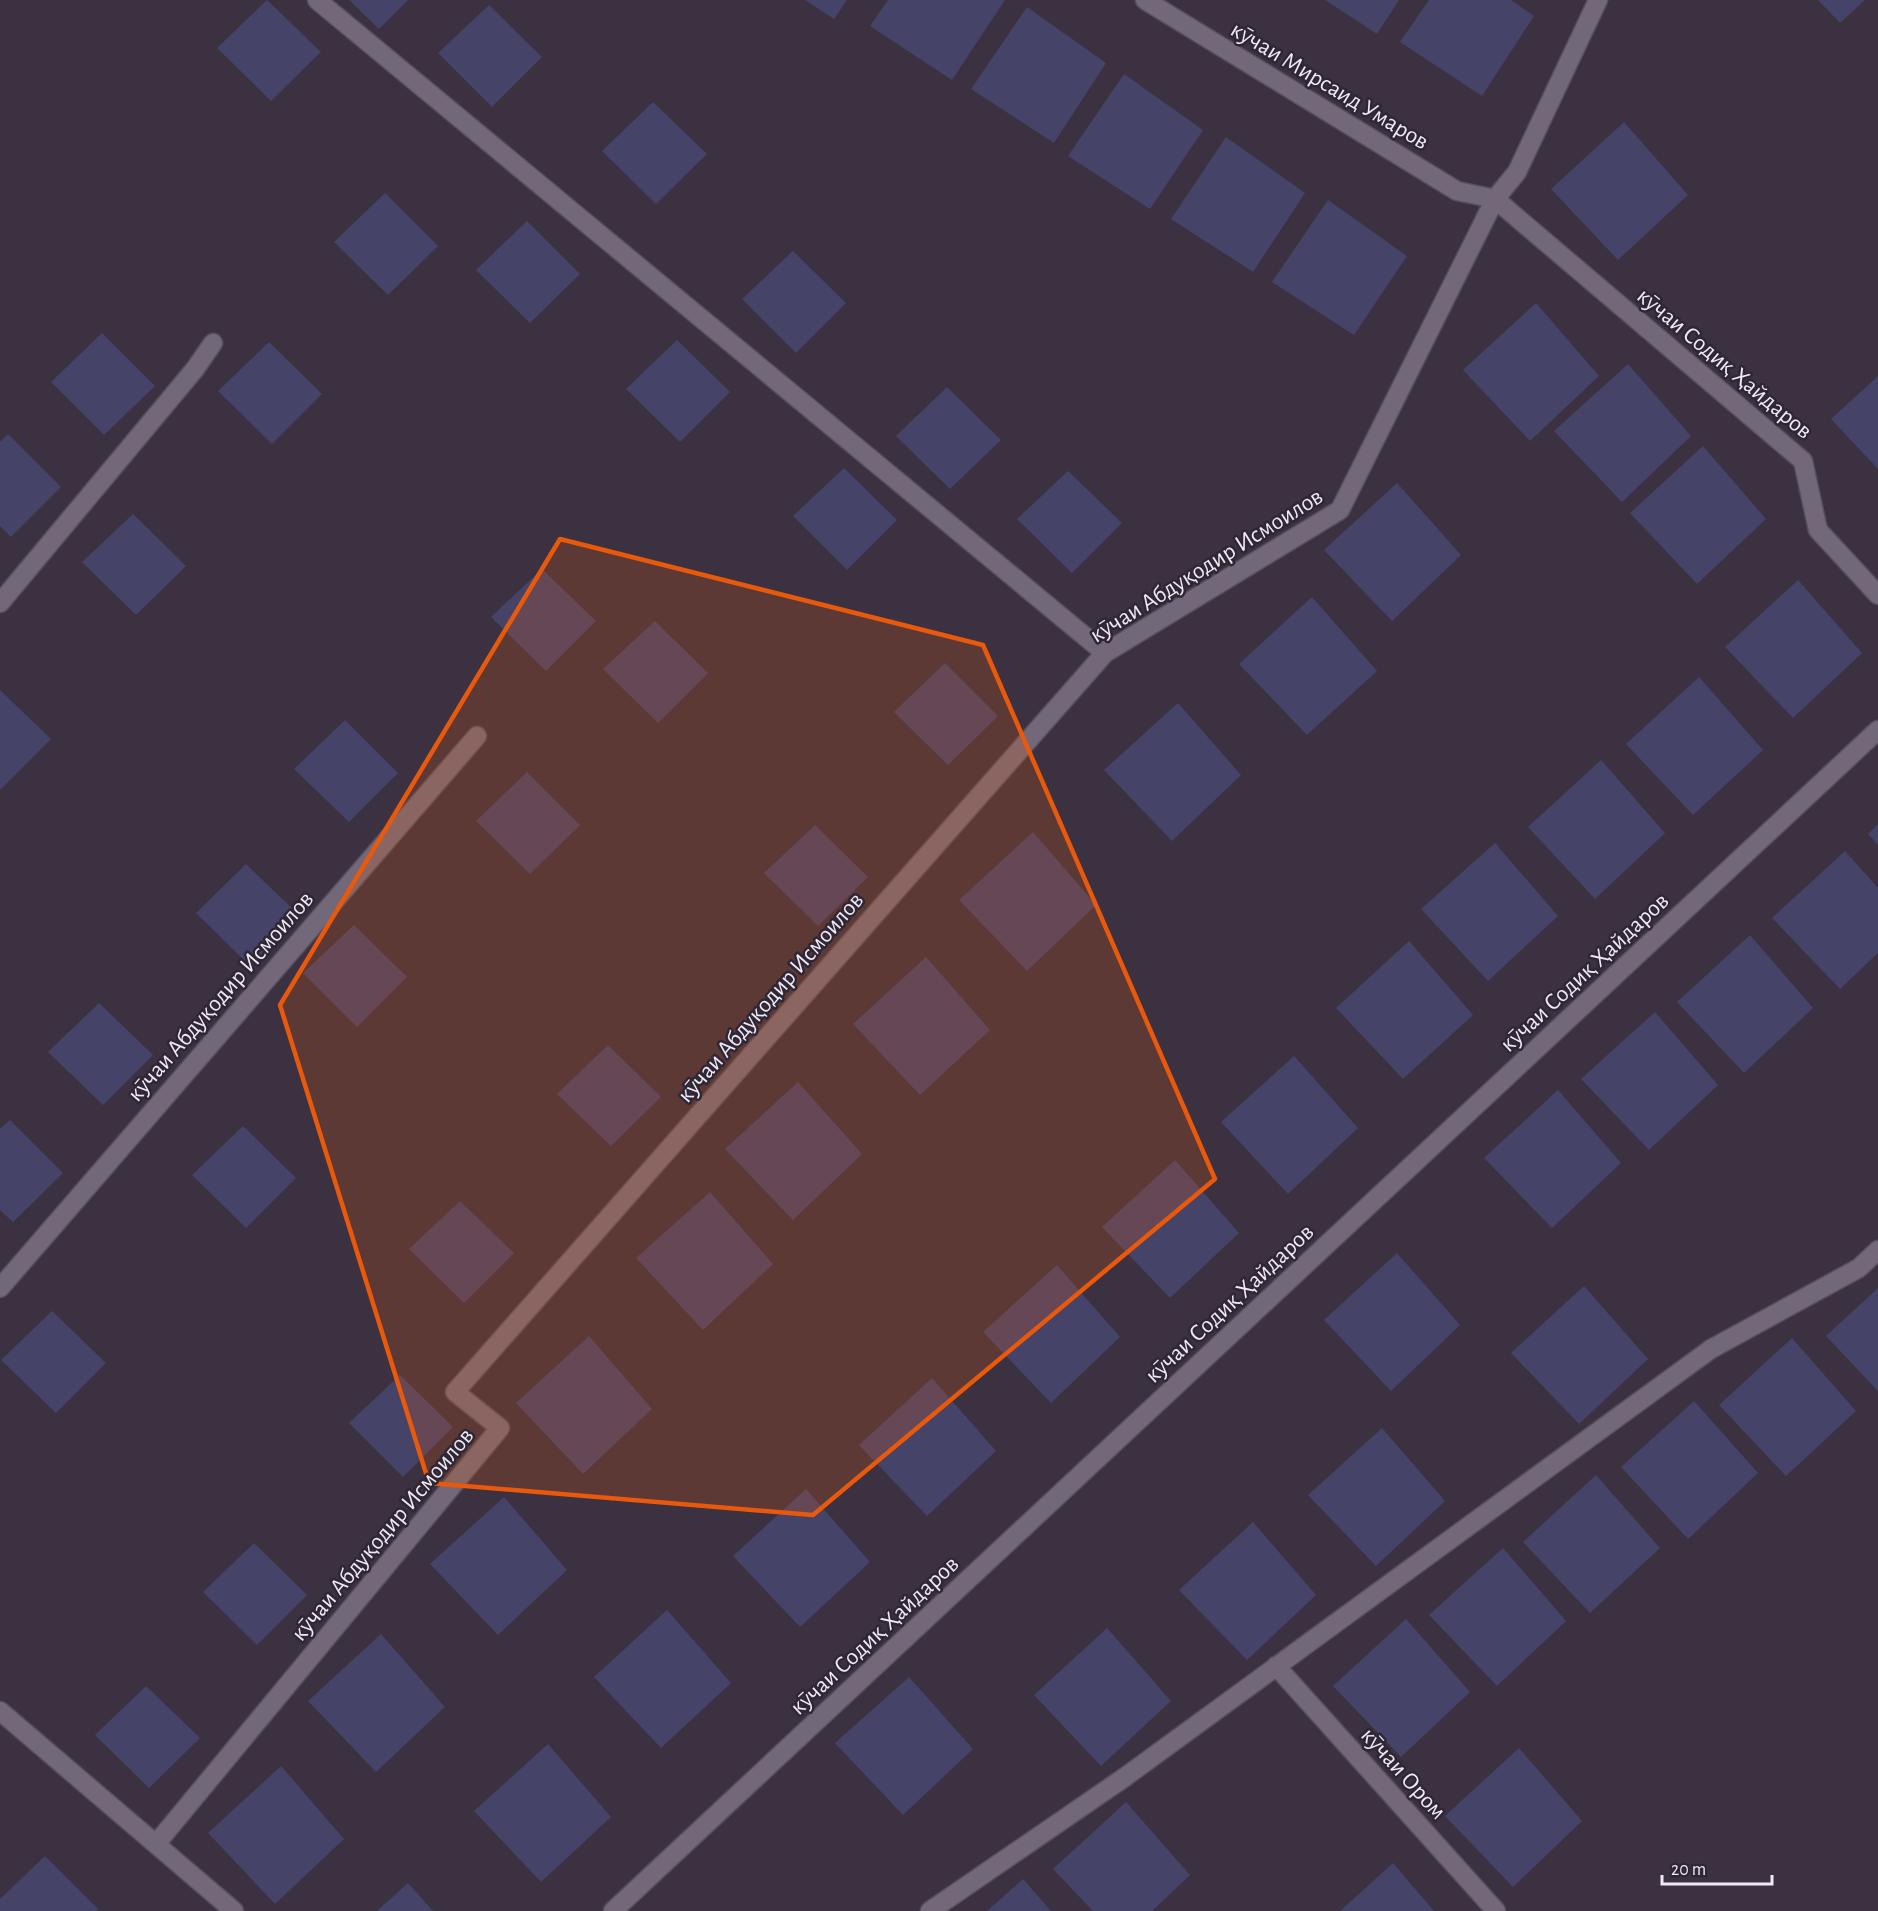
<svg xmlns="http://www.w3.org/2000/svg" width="1878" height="1911" font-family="'Alegreya Sans',sans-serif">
<rect width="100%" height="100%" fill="#3b3141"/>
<path fill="#464368" d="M 267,0 L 321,52 L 271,101 L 217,48 Z
M 349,0 L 408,0 L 379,29 Z
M 805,0 L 847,0 L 834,19 Z
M 888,0 L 1005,0 L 952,80 L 870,26 Z
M 1325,0 L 1399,0 L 1377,34 Z
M 1429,0 L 1511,0 L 1534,16 L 1482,96 L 1400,42 Z
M 1818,0 L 1865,0 L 1840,23 Z
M 489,5 L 542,57 L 492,107 L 438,53 Z
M 1027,7 L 1106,63 L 1054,143 L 971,89 Z
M 1124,74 L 1203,130 L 1150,209 L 1068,156 Z
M 653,102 L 707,154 L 656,204 L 602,151 Z
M 1624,122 L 1688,195 L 1618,260 L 1551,189 Z
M 1226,137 L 1305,193 L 1253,272 L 1171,219 Z
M 385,193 L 438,246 L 388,295 L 334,242 Z
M 1328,200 L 1407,256 L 1354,335 L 1272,282 Z
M 527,221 L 580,274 L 530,323 L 476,270 Z
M 793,251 L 846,303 L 796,353 L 742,299 Z
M 1536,303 L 1599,376 L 1530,441 L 1463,370 Z
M 102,333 L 155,386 L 104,435 L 51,382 Z
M 677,340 L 730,392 L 680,442 L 626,389 Z
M 269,342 L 322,394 L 272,444 L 218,391 Z
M 1628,364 L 1691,436 L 1622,502 L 1554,431 Z
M 1878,376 L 1878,469 L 1831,419 Z
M 947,387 L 1001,440 L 950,489 L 896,436 Z
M 8,434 L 61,487 L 11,537 L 0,526 L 0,442 Z
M 1703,446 L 1766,519 L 1697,584 L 1630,513 Z
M 844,468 L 897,520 L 847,570 L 793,516 Z
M 1068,471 L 1122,523 L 1072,573 L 1017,519 Z
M 1397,483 L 1461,555 L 1392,621 L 1324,550 Z
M 133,514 L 186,566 L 136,615 L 82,562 Z
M 542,569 L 596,621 L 546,671 L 491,617 Z
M 1798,580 L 1862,653 L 1793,718 L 1725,647 Z
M 1312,597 L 1377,671 L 1307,735 L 1239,664 Z
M 655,621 L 708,673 L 658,723 L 603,669 Z
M 945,663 L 998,716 L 948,765 L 894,712 Z
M 1699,677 L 1763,750 L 1693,815 L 1626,744 Z
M 0,690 L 51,739 L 0,790 Z
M 1178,703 L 1241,775 L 1172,841 L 1104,770 Z
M 345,720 L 398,773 L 349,822 L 294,769 Z
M 1601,760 L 1665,833 L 1595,899 L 1528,827 Z
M 527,772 L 580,825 L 530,874 L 476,821 Z
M 1878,824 L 1878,845 L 1868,834 Z
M 815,825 L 868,877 L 818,926 L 764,873 Z
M 1033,832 L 1096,905 L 1027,971 L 959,900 Z
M 1495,843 L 1558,916 L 1488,981 L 1421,909 Z
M 1845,851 L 1878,888 L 1878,953 L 1840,989 L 1772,918 Z
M 246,864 L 300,916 L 250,966 L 196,913 Z
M 354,925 L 407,977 L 357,1027 L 303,973 Z
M 1750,935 L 1813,1008 L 1744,1073 L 1677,1002 Z
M 1409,941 L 1473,1015 L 1403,1079 L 1336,1008 Z
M 926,957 L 990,1030 L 920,1095 L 853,1024 Z
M 99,1003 L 153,1055 L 103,1105 L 48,1052 Z
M 1655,1012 L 1718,1085 L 1649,1150 L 1581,1079 Z
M 608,1045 L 661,1097 L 611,1146 L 557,1094 Z
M 1294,1056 L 1358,1128 L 1288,1194 L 1221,1122 Z
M 798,1082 L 862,1154 L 793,1220 L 725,1149 Z
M 1558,1090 L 1621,1163 L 1552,1228 L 1484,1158 Z
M 10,1120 L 63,1173 L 13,1222 L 0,1210 L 0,1129 Z
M 243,1126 L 296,1178 L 246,1228 L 192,1175 Z
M 1175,1160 L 1239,1233 L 1170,1298 L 1102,1227 Z
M 710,1192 L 773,1264 L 703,1330 L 636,1258 Z
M 460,1201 L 514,1253 L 464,1303 L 409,1249 Z
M 1397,1253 L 1460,1325 L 1391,1391 L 1324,1320 Z
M 1057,1265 L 1120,1337 L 1051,1403 L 983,1332 Z
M 1584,1286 L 1648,1359 L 1579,1424 L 1511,1353 Z
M 1878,1288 L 1878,1391 L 1826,1336 Z
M 52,1311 L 106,1363 L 56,1413 L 1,1360 Z
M 589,1336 L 652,1409 L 583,1474 L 516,1403 Z
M 1792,1338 L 1856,1411 L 1786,1476 L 1719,1405 Z
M 400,1375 L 453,1427 L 403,1477 L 349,1423 Z
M 932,1378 L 996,1451 L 927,1516 L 859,1445 Z
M 1694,1401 L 1758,1473 L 1688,1539 L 1621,1467 Z
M 1382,1428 L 1445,1501 L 1376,1566 L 1308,1495 Z
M 1596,1475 L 1660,1548 L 1590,1613 L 1523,1542 Z
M 806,1489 L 870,1562 L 800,1627 L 733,1556 Z
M 504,1497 L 567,1570 L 498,1635 L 430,1564 Z
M 1253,1522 L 1316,1595 L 1247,1660 L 1179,1590 Z
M 254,1543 L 307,1595 L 257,1645 L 203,1592 Z
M 1503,1548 L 1566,1621 L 1497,1686 L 1429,1615 Z
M 667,1610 L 731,1683 L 661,1748 L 594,1677 Z
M 1406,1619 L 1470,1692 L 1401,1757 L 1333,1686 Z
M 1107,1628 L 1171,1701 L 1101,1766 L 1034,1695 Z
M 381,1634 L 445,1707 L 376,1772 L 308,1701 Z
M 909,1677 L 973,1749 L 903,1815 L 835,1743 Z
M 146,1686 L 200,1738 L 149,1788 L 95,1735 Z
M 548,1744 L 611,1817 L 541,1882 L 474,1811 Z
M 1519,1748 L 1582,1821 L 1513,1887 L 1445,1816 Z
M 281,1766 L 344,1839 L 275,1904 L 208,1833 Z
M 1126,1802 L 1190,1875 L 1152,1911 L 1093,1911 L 1053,1869 Z
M 45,1856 L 98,1909 L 96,1911 L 0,1911 L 0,1899 Z
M 1393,1863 L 1434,1911 L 1340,1911 Z
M 1023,1879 L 1051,1911 L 987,1911 Z
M 408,1883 L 433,1911 L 377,1911 Z"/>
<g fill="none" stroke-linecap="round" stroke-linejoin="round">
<g stroke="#574f5c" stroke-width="21">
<path id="minor" d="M 317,0 L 1105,653
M 1145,0 L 1457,191 L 1495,199 L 1803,461 L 1818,530 L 1878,595
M 0,603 L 195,369 L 213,343
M 0,1288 L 477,736
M 1276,1666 L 1496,1911
M 0,1711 L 234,1911
M 156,1844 L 500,1428 L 455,1392 L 1105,653 L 1340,510 L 1495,199 L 1517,172 L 1598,0
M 613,1911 L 1878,730
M 930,1911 L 1125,1777 L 1711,1349 L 1859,1268 L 1878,1250"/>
</g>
<use href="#minor" stroke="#736879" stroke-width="18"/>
</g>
<path fill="#e8590c" fill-opacity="0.2" stroke="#e8590c" stroke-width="4.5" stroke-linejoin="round" d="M 560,539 L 983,645 L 1215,1179 L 813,1515 L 429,1483 L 280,1005 Z"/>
<g text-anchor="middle" stroke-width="5" stroke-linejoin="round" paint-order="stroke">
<g font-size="24" fill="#efe9f3" stroke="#302736">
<text transform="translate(1330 85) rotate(31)" y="8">кӯчаи Мирсаид Умаров</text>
<text transform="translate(1725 363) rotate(40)" y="8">кӯчаи Содиқ Ҳайдаров</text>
<text transform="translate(1206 565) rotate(-32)" y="8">кӯчаи Абдуқодир Исмоилов</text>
<text transform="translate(1584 972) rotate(-43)" y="8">кӯчаи Содиқ Ҳайдаров</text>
<text transform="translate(220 996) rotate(-49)" y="8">кӯчаи Абдуқодир Исмоилов</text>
<text transform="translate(770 997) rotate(-49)" y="8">кӯчаи Абдуқодир Исмоилов</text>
<text transform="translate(1229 1303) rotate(-43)" y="8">кӯчаи Содиқ Ҳайдаров</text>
<text transform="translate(382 1534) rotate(-50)" y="8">кӯчаи Абдуқодир Исмоилов</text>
<text transform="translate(874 1635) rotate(-43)" y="8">кӯчаи Содиқ Ҳайдаров</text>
<text transform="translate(1404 1773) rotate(48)" y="8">кӯчаи Ором</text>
</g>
</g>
<path d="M1662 1875v9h110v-9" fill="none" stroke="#efe9f3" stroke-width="3"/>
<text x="1671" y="1875" font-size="18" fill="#efe9f3" stroke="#302736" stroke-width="4.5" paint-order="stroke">20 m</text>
</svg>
